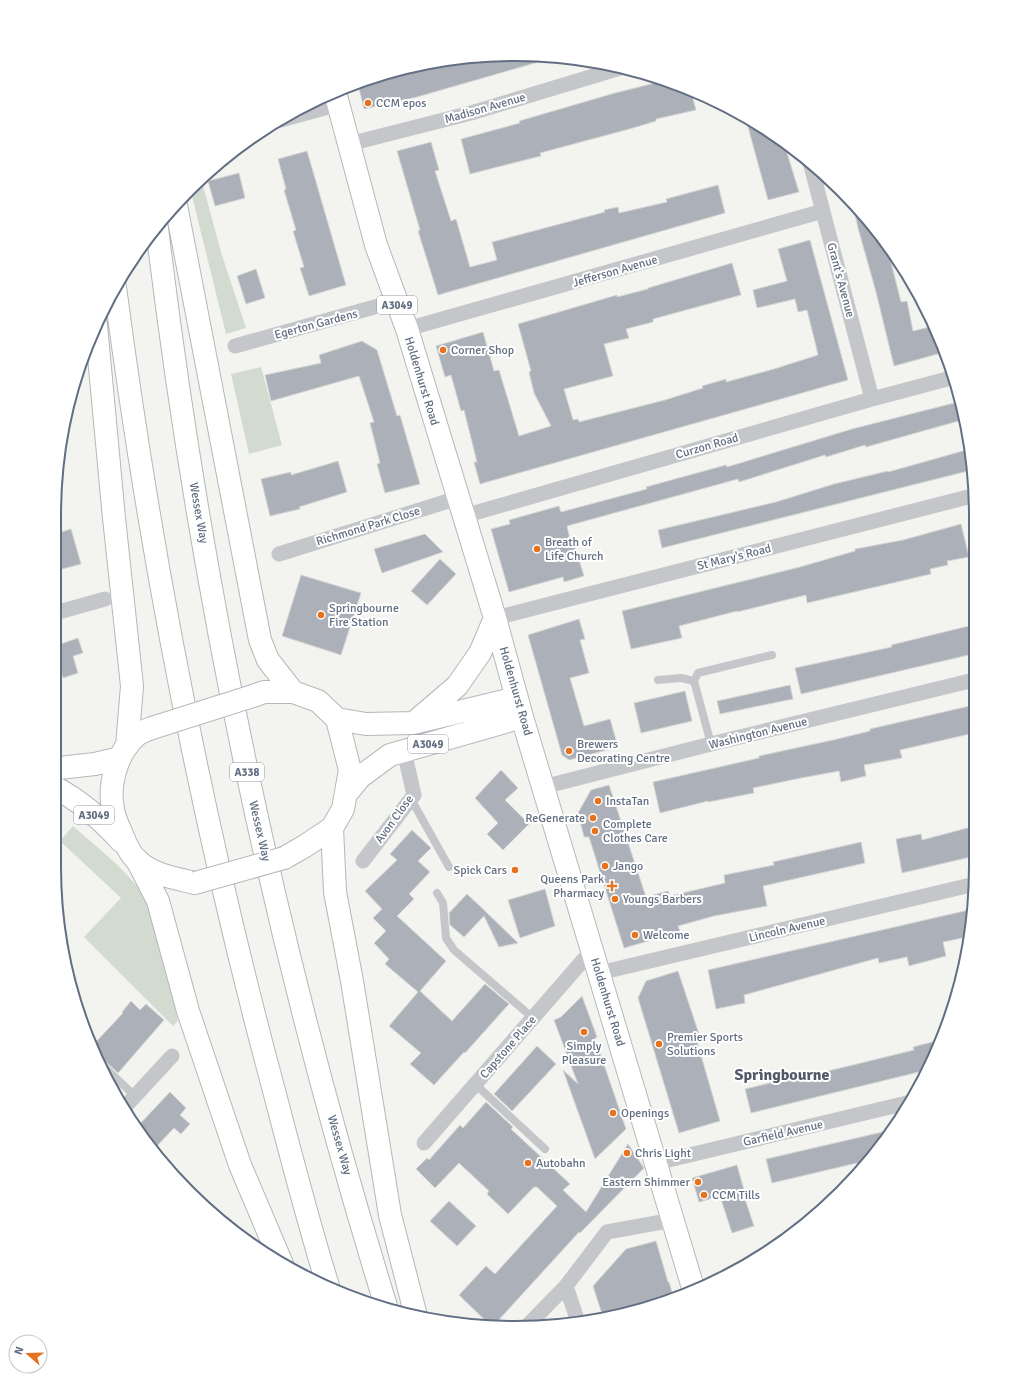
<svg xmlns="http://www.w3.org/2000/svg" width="1030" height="1382" font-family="Signika,sans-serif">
<rect width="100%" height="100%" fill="#f3f4f0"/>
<path fill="#d3dbd1" d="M 201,178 L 221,252 L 246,328 L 226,334 L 190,188 Z
M 261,367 L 282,445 L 249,454 L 231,374 Z
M 73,826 C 102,852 135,875 152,910 L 178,1021 L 173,1026 L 84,937 L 121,898 L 60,841 Z"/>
<path fill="#acb1b9" stroke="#d5d5d3" d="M 485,55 L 541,57 L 542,61 L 417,97 L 364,109 L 358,84 L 396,70 Z
M 667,80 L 691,91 L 696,110 L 656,119 L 656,121 L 633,128 L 540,153 L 541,156 L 470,174 L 461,139 L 520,123 L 519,121 L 615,93 Z
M 745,116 L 784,143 L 799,192 L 768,200 Z
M 431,142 L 439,170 L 435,171 L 451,221 L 456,219 L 470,267 L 497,260 L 492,242 L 605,212 L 604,210 L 618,207 L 619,213 L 667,202 L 666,199 L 718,185 L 725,213 L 438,295 L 418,231 L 420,230 L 397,151 Z
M 307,151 L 346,285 L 309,296 L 300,268 L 304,267 L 293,231 L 296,230 L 284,190 L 286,189 L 278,159 Z
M 239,173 L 245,198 L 215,206 L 208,181 Z
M 853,205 L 881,235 L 887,246 L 901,302 L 907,301 L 913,331 L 934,326 L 941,338 L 945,352 L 894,366 L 876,292 L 858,228 Z
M 810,240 L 848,380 L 480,484 L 474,462 L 477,462 L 464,410 L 461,411 L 451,375 L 445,377 L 436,346 L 483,332 L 494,371 L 499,370 L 519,436 L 551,426 L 534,393 L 529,372 L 531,371 L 518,324 L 617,295 L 617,297 L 648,289 L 648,288 L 732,263 L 741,295 L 653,319 L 653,322 L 626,329 L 629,338 L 604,344 L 613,376 L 564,389 L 573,420 L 578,419 L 579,422 L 665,400 L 703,388 L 702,386 L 726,379 L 726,382 L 774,369 L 818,355 L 815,342 L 807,310 L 798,312 L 795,299 L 757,308 L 753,290 L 787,281 L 778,249 Z
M 256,269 L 265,298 L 246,304 L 237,276 Z
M 362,341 L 377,350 L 397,416 L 400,415 L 420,484 L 385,493 L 377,464 L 380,463 L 370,423 L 374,422 L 359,376 L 271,401 L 265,375 L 321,363 L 319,355 Z
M 958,402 L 963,420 L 955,422 L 866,447 L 865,445 L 826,457 L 825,455 L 739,482 L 738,479 L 567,526 L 572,548 L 575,547 L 584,576 L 564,582 L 563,577 L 509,592 L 491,529 L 510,524 L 509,520 L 559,506 L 561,512 L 647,489 L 646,487 L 726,465 L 727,467 L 852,429 Z
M 970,449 L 972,470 L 662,548 L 658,530 L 776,502 L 834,484 L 888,471 L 888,472 Z
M 338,461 L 347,492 L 299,507 L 300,509 L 270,516 L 261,479 L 291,472 L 291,475 Z
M 961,524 L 969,557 L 947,561 L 948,565 L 930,569 L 931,574 L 807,603 L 806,595 L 737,612 L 737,611 L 679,626 L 682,638 L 631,649 L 622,611 L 800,567 L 855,551 L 855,549 L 903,540 Z
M 71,529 L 81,564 L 55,571 L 55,534 Z
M 425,534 L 443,552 L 382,573 L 374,549 Z
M 440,559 L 456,574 L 427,605 L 411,591 Z
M 301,575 L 361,593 L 341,655 L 282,636 Z
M 579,619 L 585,639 L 580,640 L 589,673 L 570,678 L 584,726 L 610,719 L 618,747 L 569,760 L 562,755 L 528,635 Z
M 973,625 L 973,654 L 801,694 L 795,668 L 892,647 L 891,645 Z
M 78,638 L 83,653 L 73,656 L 78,673 L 63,678 L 58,661 L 55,662 L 55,646 Z
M 790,685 L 793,699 L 720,714 L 717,701 Z
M 685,691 L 692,721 L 641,733 L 634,703 Z
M 974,705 L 974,733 L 900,750 L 902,758 L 864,765 L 866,776 L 841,782 L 839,771 L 801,778 L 753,788 L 754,793 L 708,802 L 708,801 L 660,813 L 653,782 L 759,758 L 759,756 L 833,740 L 870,731 L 870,729 Z
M 501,770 L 518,788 L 505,800 L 529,824 L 503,850 L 487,834 L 498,823 L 475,798 Z
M 609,785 L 646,897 L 668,891 L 670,896 L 725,883 L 724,875 L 774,865 L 773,862 L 861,842 L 865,863 L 763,886 L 767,906 L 714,916 L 678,926 L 680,932 L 624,948 L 589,837 L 584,837 L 578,813 L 591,790 Z
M 975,826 L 975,856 L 902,873 L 896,839 L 921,834 L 922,840 Z
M 412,830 L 431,848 L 418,861 L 430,872 L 409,894 L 414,899 L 397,916 L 446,961 L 420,991 L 452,1021 L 485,984 L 509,1004 L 465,1053 L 464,1052 L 434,1085 L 410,1064 L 421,1053 L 389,1026 L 418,992 L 385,964 L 389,959 L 374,943 L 386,931 L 373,918 L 382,909 L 365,891 L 397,860 L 390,854 Z
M 545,889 L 555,926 L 520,938 L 508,900 Z
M 467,894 L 483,909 L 518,943 L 499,947 L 484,916 L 464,937 L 450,925 L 449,913 Z
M 973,909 L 967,937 L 943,942 L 946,956 L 909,966 L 907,957 L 879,963 L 878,958 L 744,995 L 745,1003 L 716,1009 L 708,970 Z
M 678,971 L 700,1037 L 696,1038 L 720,1121 L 679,1133 L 638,998 L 646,981 Z
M 582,996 L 597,1037 L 595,1038 L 626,1129 L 595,1159 L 563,1070 L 578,1084 L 554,1020 L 561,1017 Z
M 131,1001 L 140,1010 L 146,1004 L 164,1020 L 118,1073 L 106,1062 L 101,1061 L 94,1044 L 123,1013 L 122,1012 Z
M 940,1040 L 927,1070 L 751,1113 L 745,1089 L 820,1071 L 820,1073 L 914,1050 L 913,1047 Z
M 537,1046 L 556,1064 L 512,1111 L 494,1094 Z
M 170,1092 L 186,1108 L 180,1115 L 190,1124 L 181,1134 L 174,1128 L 155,1148 L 138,1126 Z
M 486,1102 L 513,1127 L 511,1129 L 570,1184 L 563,1190 L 586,1212 L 628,1144 L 644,1168 L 580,1233 L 579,1232 L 495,1324 L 488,1323 L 459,1295 L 486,1266 L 495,1274 L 557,1206 L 537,1187 L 534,1187 L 508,1214 L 487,1194 L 489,1191 L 459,1163 L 435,1188 L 416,1169 L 427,1158 L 429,1160 L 460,1125 L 463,1128 Z
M 891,1130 L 860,1173 L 857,1163 L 772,1183 L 766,1159 Z
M 737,1165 L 744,1190 L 742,1190 L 754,1226 L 732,1233 L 720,1196 L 699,1202 L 692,1178 Z
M 449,1201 L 476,1226 L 457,1246 L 430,1221 Z
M 656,1241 L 668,1282 L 669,1282 L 674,1299 L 634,1312 L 603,1317 L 593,1286 L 626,1249 Z"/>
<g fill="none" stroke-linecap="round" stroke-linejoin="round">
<g stroke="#b6b9be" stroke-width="24">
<path id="secondary" d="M 522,717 L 694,1291"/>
</g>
<g stroke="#b4b7bc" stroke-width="24">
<path id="primary" d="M 335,92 L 376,245 L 407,329 L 495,618 L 522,717 L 390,755 L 360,777 L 346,794
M 256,695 L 264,692 L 293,692 L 318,701 L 337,719 L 350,770 L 343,809 L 332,828 L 305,846 L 284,858
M 337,719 L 366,724 L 413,723 L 517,698
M 416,721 L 457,686 L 480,653 L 495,618
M 152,728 C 147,730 140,732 136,736 C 117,752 108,785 113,809 C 114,817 118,825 121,832 C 125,842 129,854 138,861 C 153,875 175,878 195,883
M 54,767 L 59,768 L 95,764 L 120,758
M 54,787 C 79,800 102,820 121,841"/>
</g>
<g stroke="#b4b6ba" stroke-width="24">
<path id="highway" d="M 176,205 L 260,640 L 268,660 L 293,692
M 157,228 C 201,593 277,954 386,1306
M 115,287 C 149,546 198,801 264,1053 C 285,1131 304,1209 328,1286
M 96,325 L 114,518 L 132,686 L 127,746
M 332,828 L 335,892 L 352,981 L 390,1215 L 416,1316
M 137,860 L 158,901 L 188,1011 L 240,1165 L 282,1264"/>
</g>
<path stroke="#c4c6ca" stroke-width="8" d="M 658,680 L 681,678 L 694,681
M 711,744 L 694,681 L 698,673 L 772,655
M 411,799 L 449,867
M 437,893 L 443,903 L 446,938 L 454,950 L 533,1018
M 103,1066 L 135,1096
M 475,1084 L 545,1149"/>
<path stroke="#c4c6ca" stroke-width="15" d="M 281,120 L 339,104
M 349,144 L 471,113 L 620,68
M 810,162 L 872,399
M 407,329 L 823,211
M 235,346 L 396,301
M 464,516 L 872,399 L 951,378
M 279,554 L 458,498
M 55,613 L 105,599
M 495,618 L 972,496
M 543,787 L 711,744 L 974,680
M 363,861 L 414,795 L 404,751
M 599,973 L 975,884
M 124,1108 L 172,1056
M 424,1143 L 592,950
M 656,1163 L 911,1102
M 566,1286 L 578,1322
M 527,1326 L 566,1286 L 607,1232 L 673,1220"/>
<use href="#secondary" stroke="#fff" stroke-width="22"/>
<use href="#primary" stroke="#fff" stroke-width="22"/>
<use href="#highway" stroke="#fff" stroke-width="22"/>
<g stroke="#b4b7bc" stroke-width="24" stroke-linecap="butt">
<path id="primary-bridge" d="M 152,728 L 256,695
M 195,883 L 284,858"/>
</g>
<use href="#primary-bridge" stroke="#fff" stroke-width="22"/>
</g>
<g fill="#e7721d" stroke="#fff" stroke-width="1.5">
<circle cx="368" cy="103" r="4"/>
<circle cx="443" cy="350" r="4"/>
<circle cx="537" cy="549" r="4"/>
<circle cx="321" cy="615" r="4"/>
<circle cx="569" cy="751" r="4"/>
<circle cx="598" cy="801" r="4"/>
<circle cx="593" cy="818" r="4"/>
<circle cx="595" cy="831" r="4"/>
<circle cx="605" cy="866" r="4"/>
<circle cx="515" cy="870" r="4"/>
<path d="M610 880h4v4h4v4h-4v4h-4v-4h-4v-4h4z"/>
<circle cx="615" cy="899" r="4"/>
<circle cx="635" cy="935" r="4"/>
<circle cx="584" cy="1032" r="4"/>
<circle cx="659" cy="1044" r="4"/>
<circle cx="613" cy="1113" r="4"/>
<circle cx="627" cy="1153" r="4"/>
<circle cx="528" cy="1163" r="4"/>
<circle cx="698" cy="1182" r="4"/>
<circle cx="704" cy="1195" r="4"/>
</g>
<g text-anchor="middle" stroke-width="4" stroke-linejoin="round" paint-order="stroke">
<g fill="#fff" stroke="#919aa8" stroke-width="1">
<rect x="377" y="296" width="40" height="18" rx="3"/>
<rect x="408" y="735" width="40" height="18" rx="3"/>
<rect x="230" y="763" width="34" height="18" rx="3"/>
<rect x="74" y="806" width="40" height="18" rx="3"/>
</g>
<g font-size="11" font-weight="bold" fill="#626e82">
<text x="397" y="309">A3049</text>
<text x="428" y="748">A3049</text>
<text x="247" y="776">A338</text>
<text x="94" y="819">A3049</text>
</g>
<g font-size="12" fill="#626e82" stroke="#fff" text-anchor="start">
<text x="376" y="107">CCM epos</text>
<text x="451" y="354">Corner Shop</text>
<text x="545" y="546">Breath of<tspan x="545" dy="14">Life Church</tspan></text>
<text x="329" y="612">Springbourne<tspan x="329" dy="14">Fire Station</tspan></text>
<text x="577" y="748">Brewers<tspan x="577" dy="14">Decorating Centre</tspan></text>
<text x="606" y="805">InstaTan</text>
<text x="585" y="822" text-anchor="end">ReGenerate</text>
<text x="603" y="828">Complete<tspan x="603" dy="14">Clothes Care</tspan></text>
<text x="613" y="870">Jango</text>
<text x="507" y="874" text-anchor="end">Spick Cars</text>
<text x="604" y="883" text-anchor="end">Queens Park<tspan x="604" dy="14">Pharmacy</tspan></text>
<text x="623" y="903">Youngs Barbers</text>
<text x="643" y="939">Welcome</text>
<text x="667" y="1041">Premier Sports<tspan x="667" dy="14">Solutions</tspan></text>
<text x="584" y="1050" text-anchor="middle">Simply<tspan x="584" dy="14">Pleasure</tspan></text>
<text x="621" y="1117">Openings</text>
<text x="635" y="1157">Chris Light</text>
<text x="536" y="1167">Autobahn</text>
<text x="690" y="1186" text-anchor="end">Eastern Shimmer</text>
<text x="712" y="1199">CCM Tills</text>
</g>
<g font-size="12" fill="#626e82" stroke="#fff">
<text transform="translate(485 108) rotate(-16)" y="4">Madison Avenue</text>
<text transform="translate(615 271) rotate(-16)" y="4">Jefferson Avenue</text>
<text transform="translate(841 280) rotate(75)" y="4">Grant's Avenue</text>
<text transform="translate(316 324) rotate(-15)" y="4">Egerton Gardens</text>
<text transform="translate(422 381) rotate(73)" y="4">Holdenhurst Road</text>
<text transform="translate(707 446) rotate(-16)" y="4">Curzon Road</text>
<text transform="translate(199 513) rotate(80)" y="4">Wessex Way</text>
<text transform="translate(368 526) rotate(-17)" y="4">Richmond Park Close</text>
<text transform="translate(734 557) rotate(-14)" y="4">St Mary's Road</text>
<text transform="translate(516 691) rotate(74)" y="4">Holdenhurst Road</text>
<text transform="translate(758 733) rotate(-14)" y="4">Washington Avenue</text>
<text transform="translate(394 819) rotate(-54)" y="4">Avon Close</text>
<text transform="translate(260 831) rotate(77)" y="4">Wessex Way</text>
<text transform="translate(787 929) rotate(-13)" y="4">Lincoln Avenue</text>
<text transform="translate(608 1002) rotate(73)" y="4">Holdenhurst Road</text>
<text transform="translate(508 1047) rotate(-49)" y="4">Capstone Place</text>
<text transform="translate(783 1133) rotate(-13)" y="4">Garfield Avenue</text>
<text transform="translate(340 1145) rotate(74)" y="4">Wessex Way</text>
</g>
<g font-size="16" font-weight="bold" fill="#505967" stroke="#fff">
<text x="782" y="1080">Springbourne</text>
</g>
</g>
<path d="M0 0H1030V1382H0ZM515 61H515A454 454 0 0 1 969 515V867A454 454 0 0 1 515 1321H515A454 454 0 0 1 61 867V515A454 454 0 0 1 515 61Z" fill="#fff" fill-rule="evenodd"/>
<path fill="none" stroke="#626e82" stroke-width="2" d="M515 61H515A454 454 0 0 1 969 515V867A454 454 0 0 1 515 1321H515A454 454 0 0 1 61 867V515A454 454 0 0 1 515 61Z"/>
<g transform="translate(28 1354) rotate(290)"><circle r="19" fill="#ffffff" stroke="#c0c5cd"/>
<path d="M0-3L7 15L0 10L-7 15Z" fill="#e7721d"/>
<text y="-6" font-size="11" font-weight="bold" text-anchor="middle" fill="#626e82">N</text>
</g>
</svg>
